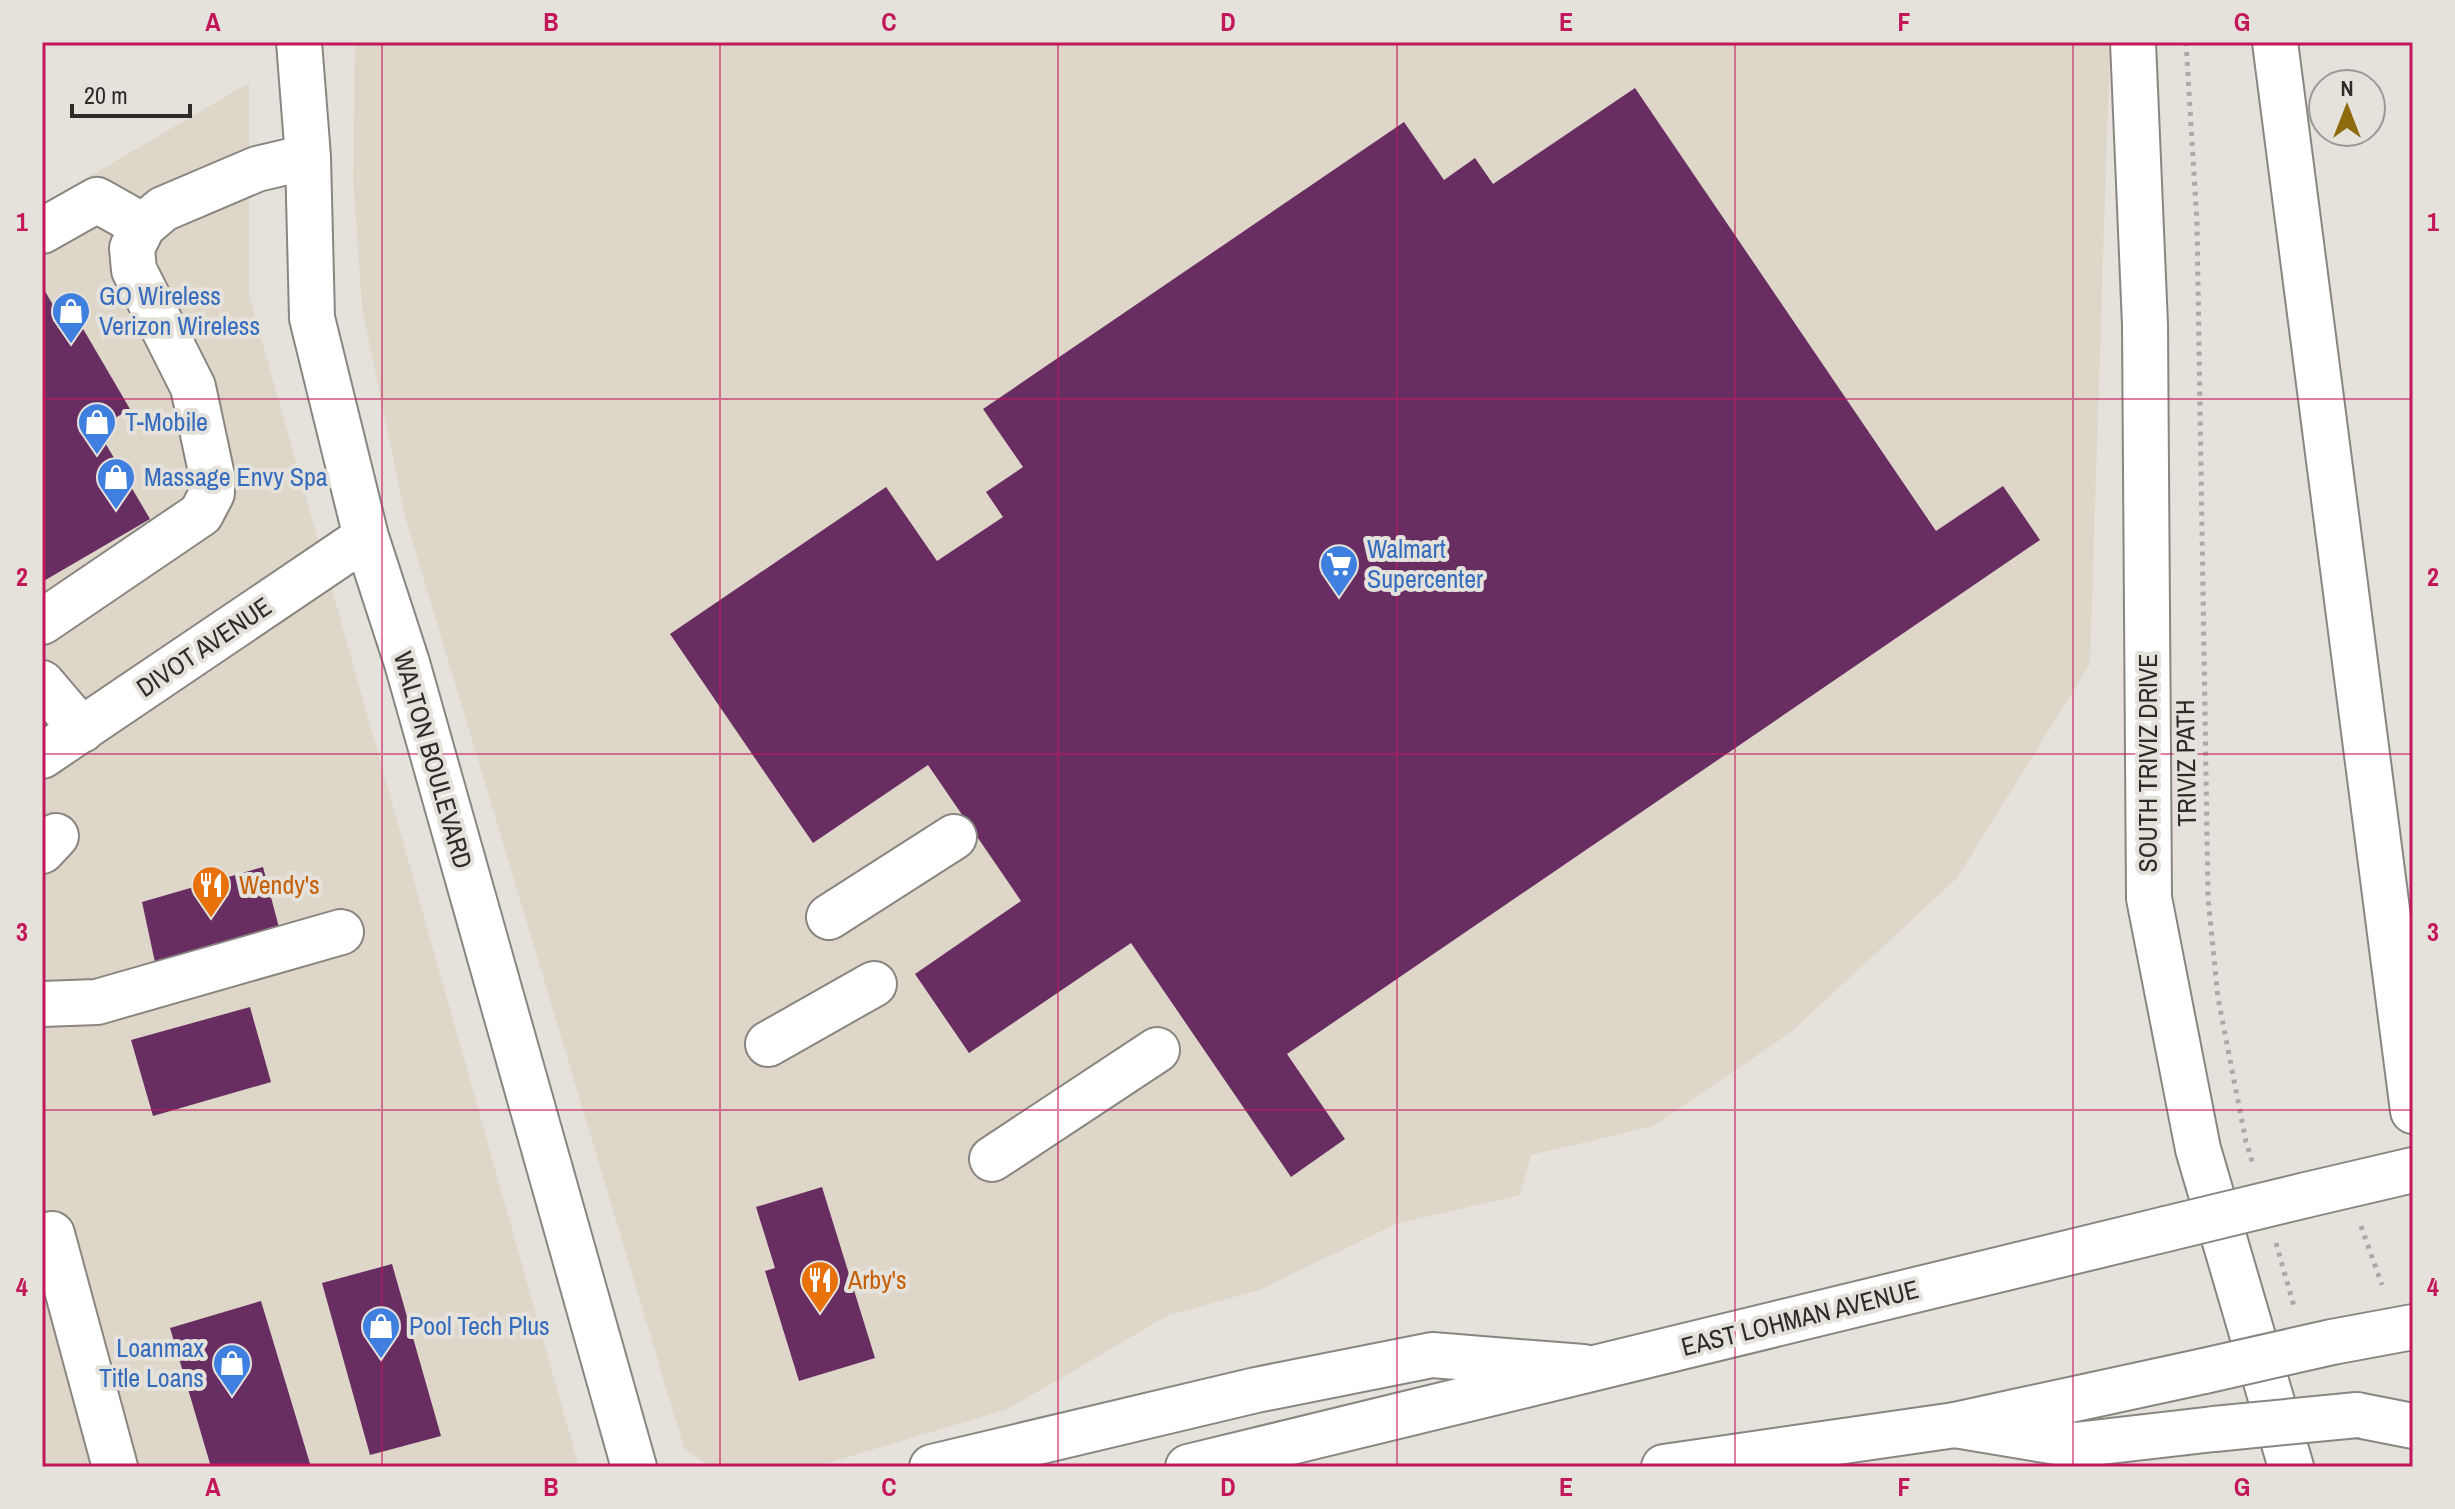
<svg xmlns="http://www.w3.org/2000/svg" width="2455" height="1509" font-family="'Archivo Narrow',sans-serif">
<rect width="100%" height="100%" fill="#e5e1db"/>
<path fill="#ded6c9" d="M 355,42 L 2110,42 L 2090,664 L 1957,878 L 1790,1033 L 1653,1126 L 1531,1155 L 1520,1195 L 1396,1224 L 1259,1290 L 1169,1315 L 1008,1409 L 814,1467 L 710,1467 L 684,1448 L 405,516 L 362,308 L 353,178 Z
M 249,83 L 249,295 L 579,1467 L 42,1467 L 42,204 Z"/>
<path fill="#682e62" d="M 1635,88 L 1936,531 L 2003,486 L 2040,540 L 1287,1054 L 1345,1139 L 1291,1177 L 1131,943 L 969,1053 L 915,974 L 1021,901 L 928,765 L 813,843 L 670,634 L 886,487 L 937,561 L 1003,517 L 986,492 L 1023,467 L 983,409 L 1404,122 L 1444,180 L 1475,158 L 1493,184 Z
M 42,286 L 60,317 L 72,310 L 130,409 L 97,429 L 150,519 L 42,582 Z
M 263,867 L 281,935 L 156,967 L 142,902 Z
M 250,1007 L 271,1082 L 153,1116 L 131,1040 Z
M 822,1187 L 875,1358 L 799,1381 L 765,1271 L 775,1268 L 756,1207 Z
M 392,1264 L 441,1436 L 370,1455 L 322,1283 Z
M 261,1301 L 311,1467 L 211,1467 L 170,1328 Z"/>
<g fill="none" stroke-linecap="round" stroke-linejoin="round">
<g stroke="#898680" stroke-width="48">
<path id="minor" d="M 299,42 L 308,157 L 312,318 L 366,537 L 407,663 L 634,1467
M 2133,42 L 2145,325 L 2149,898 L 2198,1149 L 2291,1467
M 42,231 L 97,200 L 143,226
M 42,622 L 201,514 L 212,493 L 212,476 L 193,387 L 134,270 L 132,248 L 143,226 L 163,209 L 257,169 L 308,157
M 42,683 L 82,730
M 42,756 L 366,537
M 42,851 L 56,836
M 829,917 L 954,837
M 42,1004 L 97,1002 L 341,932
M 768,1044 L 874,984
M 992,1159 L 1157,1050
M 42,1237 L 52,1234 L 115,1467
M 932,1467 L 1256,1390 L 1432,1355 L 1583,1367"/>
</g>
<g stroke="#898680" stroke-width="48">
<path id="major" d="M 2306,1195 L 2413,1170
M 2332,1342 L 2413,1327
M 1188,1467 L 2166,1229
M 1664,1467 L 1955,1425 L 2204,1371"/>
</g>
<g stroke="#898680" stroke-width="48">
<path id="highway" d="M 2275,42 L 2413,1111
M 2357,1415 L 2413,1426
M 1955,1425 L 2075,1445 L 2214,1429"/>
</g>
<path stroke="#adaaa5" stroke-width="5" stroke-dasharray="4 6" stroke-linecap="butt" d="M 2186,42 L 2197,223 L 2208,898 L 2218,998 L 2246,1142 L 2253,1164
M 2361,1226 L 2382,1285
M 2276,1243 L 2295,1310"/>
<use href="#minor" stroke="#fff" stroke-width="44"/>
<use href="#major" stroke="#fff" stroke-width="44"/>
<use href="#highway" stroke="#fff" stroke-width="44"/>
<g stroke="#898680" stroke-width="48" stroke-linecap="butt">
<path id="major-bridge" d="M 2166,1229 L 2306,1195
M 2204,1371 L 2332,1342"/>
</g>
<g stroke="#898680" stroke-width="48" stroke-linecap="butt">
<path id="highway-bridge" d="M 2214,1429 L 2357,1415"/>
</g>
<use href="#major-bridge" stroke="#fff" stroke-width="44"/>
<use href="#highway-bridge" stroke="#fff" stroke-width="44"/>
</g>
<path fill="none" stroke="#c2185b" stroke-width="2" stroke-opacity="0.55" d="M 382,42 L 382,1467M 720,42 L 720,1467M 1058,42 L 1058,1467M 1397,42 L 1397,1467M 1735,42 L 1735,1467M 2073,42 L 2073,1467M 42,399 L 2413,399M 42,754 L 2413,754M 42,1110 L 2413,1110"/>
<defs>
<g id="shop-pin" transform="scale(2)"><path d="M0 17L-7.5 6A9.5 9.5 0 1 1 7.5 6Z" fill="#3f7fe0" stroke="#e5e1db"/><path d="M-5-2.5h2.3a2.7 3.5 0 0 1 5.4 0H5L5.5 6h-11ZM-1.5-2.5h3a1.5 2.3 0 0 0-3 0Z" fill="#fff"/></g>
<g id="supermarket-pin" transform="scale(2)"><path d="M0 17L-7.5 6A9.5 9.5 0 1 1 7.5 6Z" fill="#3f7fe0" stroke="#e5e1db"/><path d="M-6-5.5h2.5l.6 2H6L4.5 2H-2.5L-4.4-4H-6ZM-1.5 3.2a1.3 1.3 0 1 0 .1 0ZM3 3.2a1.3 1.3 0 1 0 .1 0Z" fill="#fff"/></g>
<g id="restaurant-pin" transform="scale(2)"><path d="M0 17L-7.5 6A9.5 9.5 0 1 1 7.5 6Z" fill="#e8710a" stroke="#e5e1db"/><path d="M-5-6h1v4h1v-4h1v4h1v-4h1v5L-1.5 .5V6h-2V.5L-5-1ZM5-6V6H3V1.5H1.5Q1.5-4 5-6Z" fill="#fff"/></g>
</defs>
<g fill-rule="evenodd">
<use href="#shop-pin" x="71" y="311"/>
<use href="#shop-pin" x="97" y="422"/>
<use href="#shop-pin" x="116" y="477"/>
<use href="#supermarket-pin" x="1339" y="564"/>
<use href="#restaurant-pin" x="211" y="885"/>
<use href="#restaurant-pin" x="820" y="1280"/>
<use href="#shop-pin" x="381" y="1326"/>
<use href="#shop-pin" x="232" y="1363"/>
</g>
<g text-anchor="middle" stroke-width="8" stroke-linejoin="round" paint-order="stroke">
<g font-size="26" fill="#366cbe" stroke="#e5e1db" text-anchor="start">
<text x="99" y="305">GO Wireless<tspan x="99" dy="30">Verizon Wireless</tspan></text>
<text x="125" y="431">T-Mobile</text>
<text x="144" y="486">Massage Envy Spa</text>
<text x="1367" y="558">Walmart<tspan x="1367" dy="30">Supercenter</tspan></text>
<text x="409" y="1335">Pool Tech Plus</text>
<text x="204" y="1357" text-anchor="end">Loanmax<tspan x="204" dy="30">Title Loans</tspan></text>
</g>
<g font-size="26" fill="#2e2c2a" stroke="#e5e1db">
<text transform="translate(204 647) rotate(-34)" y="9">DIVOT AVENUE</text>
<text transform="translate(433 760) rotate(74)" y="9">WALTON BOULEVARD</text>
<text transform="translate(2148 763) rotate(-90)" y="9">SOUTH TRIVIZ DRIVE</text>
<text transform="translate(2186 763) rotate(-91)" y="9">TRIVIZ PATH</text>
<text transform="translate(1800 1318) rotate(-14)" y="9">EAST LOHMAN AVENUE</text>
</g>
<g font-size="26" fill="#c56008" stroke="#e5e1db" text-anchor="start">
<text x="239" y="894">Wendy's</text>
<text x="848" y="1289">Arby's</text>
</g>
</g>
<rect width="2455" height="1509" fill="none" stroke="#e5e1db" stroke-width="88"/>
<g transform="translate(2347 108)"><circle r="38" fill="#e5e1db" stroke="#9c9994" stroke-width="2"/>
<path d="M0-6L14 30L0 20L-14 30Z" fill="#8f6b0f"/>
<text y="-12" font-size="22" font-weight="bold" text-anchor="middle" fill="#2e2c2a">N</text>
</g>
<path d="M72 104v12h118v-12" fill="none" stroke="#2e2c2a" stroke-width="4"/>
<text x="84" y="104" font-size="24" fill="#2e2c2a" stroke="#e5e1db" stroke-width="6" paint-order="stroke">20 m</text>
<rect x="44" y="44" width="2367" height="1421" fill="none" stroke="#c2185b" stroke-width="3"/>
<g font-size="26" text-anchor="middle" font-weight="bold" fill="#c2185b">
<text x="213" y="31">A</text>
<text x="551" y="31">B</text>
<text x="889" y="31">C</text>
<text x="1228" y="31">D</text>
<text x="1566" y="31">E</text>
<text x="1904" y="31">F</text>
<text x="2242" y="31">G</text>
<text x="22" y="231">1</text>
<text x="2433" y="231">1</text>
<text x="22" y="586">2</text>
<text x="2433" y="586">2</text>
<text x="22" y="941">3</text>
<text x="2433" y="941">3</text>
<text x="22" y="1296">4</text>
<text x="2433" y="1296">4</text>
<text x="213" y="1496">A</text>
<text x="551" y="1496">B</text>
<text x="889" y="1496">C</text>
<text x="1228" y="1496">D</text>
<text x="1566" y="1496">E</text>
<text x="1904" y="1496">F</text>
<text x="2242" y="1496">G</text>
</g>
</svg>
